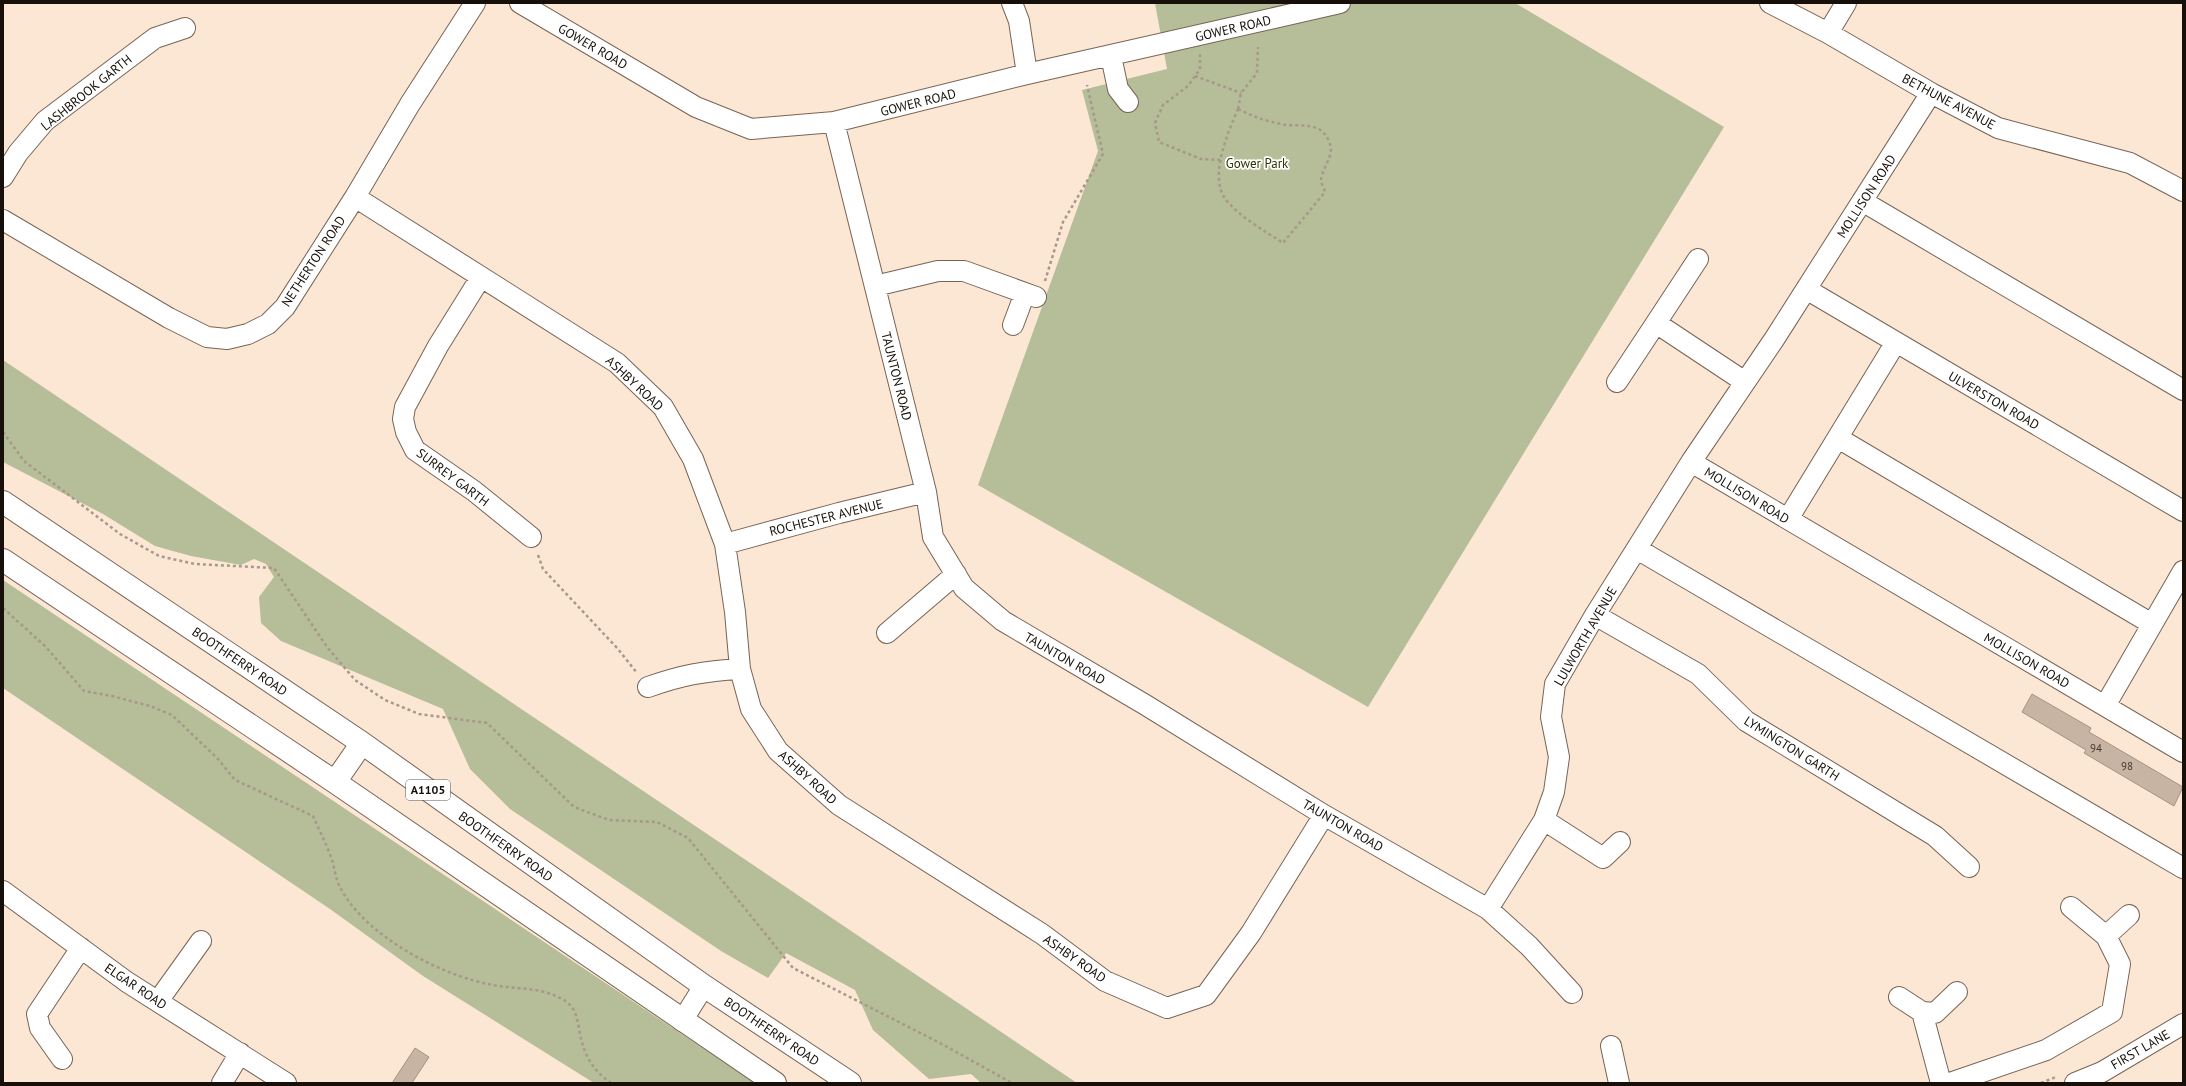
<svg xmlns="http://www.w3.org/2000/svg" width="2186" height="1086" font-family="'PT Sans',sans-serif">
<rect width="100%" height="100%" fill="#fce7d5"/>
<path fill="#b5bd99" d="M 1155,3 L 1515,3 L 1724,127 L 1368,707 L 978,485 L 1098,151 L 1082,90 L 1167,69 Z
M 3,360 L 1077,1083 L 981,1083 L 971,1074 L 929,1079 L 873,1030 L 855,990 L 786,953 L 768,978 L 721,951 L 510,809 L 470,769 L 443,709 L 281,641 L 261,623 L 259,597 L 274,577 L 266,564 L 254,559 L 241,565 L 191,556 L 155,546 L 103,514 L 3,462 Z
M 3,580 L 755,1083 L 594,1083 L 423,976 L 330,909 L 3,688 Z"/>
<path fill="#c8b4a3" stroke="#a69282" d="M 2032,694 L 2091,728 L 2089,732 L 2183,787 L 2174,806 L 2084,753 L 2086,750 L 2022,712 Z
M 415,1048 L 429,1057 L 412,1083 L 392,1083 Z"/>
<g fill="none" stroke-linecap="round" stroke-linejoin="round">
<g stroke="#776455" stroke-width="22">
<path id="minor" d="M 520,3 L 696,107 L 751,129 L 834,122 L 1027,74 L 1340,3
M 1012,3 L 1019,21 L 1027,74
M 1770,3 L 1828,33 L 1931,93 L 1998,128 L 2130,163 L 2183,191
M 1828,33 L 1846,3
M 1111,56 L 1118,89 L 1128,102
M 1931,93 L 1775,338 L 1691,462 L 2183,752
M 834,122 L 926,492 L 933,537 L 964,588 L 1003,621 L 1144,704 L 1324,815 L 1488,909 L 1529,946 L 1572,993
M 3,177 L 18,153 L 45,121 L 155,38 L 185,28
M 355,197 L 617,363 L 663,407 L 693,459 L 725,544 L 735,612 L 740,669 L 751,709 L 778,751 L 839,805 L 1042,934 L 1105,981 L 1167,1008 L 1206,995 L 1251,933 L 1324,815
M 1862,201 L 2183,390
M 3,220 L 169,318 L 207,337 L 227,339 L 248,334 L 268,324 L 285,307 L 355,197 L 410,104 L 475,3
M 481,277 L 438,346 L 405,407 L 403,419 L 406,432 L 415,450 L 474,491 L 531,537
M 875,286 L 938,271 L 964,271 L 1036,297
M 1806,289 L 2183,511
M 1656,323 L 1698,259
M 1013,325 L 1025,293
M 1617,382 L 1656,323 L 1745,382
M 1838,438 L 2152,624
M 1788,519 L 1896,342
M 725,544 L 839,513 L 926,492
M 1637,549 L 2183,868
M 1595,615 L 1698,674 L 1746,721 L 1935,836 L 1969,867
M 887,633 L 956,574
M 648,687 C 682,675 704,671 740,669
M 2105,706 L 2183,571
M 1544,820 L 1603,858 L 1620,842
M 3,891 L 127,982 L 286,1083
M 1488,909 L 1544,820 L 1554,792 L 1559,757 L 1551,717 L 1555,684 L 1595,615 L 1691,462
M 2106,936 L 2129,915
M 1899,997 L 1922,1012 L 1935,1013 L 1957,992
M 158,1001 L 201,941
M 1922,1012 L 1941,1083
M 682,1021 L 704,986
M 1611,1046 L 1619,1083
M 62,1059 L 40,1028 L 37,1014 L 81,948
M 222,1083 L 240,1053
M 1950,1083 L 2046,1050 L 2112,1012 L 2120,964 L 2106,936 L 2071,907
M 2075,1083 L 2102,1072 L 2183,1024"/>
</g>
<g stroke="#776455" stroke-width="24">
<path id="major" d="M 3,502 L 362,743 L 704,986 L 850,1083
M 3,560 L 335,782 L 775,1083
M 335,782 L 362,743"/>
</g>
<path stroke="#a7988a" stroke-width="2.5" stroke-dasharray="3 3" stroke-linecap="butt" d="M 1200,54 L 1200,69 L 1188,86 L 1163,105 L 1155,123 L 1159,142 L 1201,159 L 1221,160
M 1195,76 L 1241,93
M 1238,109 C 1252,116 1265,121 1281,124 C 1300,128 1322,119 1330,144 C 1334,157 1322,168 1321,180 C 1321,183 1324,188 1325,192 L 1283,243 C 1266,232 1235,214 1224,197 C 1210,174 1228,132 1238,109 Z
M 1238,109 L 1241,93 L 1257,73 L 1258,47
M 1045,281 L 1063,222 L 1103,154 L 1087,85
M 3,432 L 24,461 L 120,534 L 159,556 L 195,564 L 274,568 L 327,647 L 355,680 L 385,700 L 419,714 L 487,723 L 574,807 L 609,820 L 657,822 L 688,838 L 793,968 L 940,1043 L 1012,1083
M 538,555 L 543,569 L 618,649 L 637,673
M 3,608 L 46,647 L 84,691 L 112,696 L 150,706 L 172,715 L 218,759 L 235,780 L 313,816 C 319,830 327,845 332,860 C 335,870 336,881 341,889 C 366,936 441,976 493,985 C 519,990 545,986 568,1003 C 579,1012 578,1030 582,1042 C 586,1059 597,1074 611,1083
M 2041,1083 L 2056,1077"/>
<use href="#minor" stroke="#fff" stroke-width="20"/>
<use href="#major" stroke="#fff" stroke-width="22"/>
</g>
<g text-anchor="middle" stroke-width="3.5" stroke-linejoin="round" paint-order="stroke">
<g font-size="11" fill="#433930">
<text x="2096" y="752">94</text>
<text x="2127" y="770">98</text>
</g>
<rect fill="#fff" stroke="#5d5854" stroke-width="1" x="406" y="780" width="44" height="20" rx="3"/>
<g font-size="12" font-weight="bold" fill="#17100a">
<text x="428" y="794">A1105</text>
</g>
<g font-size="13" fill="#17100a" stroke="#fff">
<text transform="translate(1233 28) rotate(-13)" y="5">GOWER ROAD</text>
<text transform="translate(593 46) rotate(30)" y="5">GOWER ROAD</text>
<text transform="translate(86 92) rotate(-39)" y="5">LASHBROOK GARTH</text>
<text transform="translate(1949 101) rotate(28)" y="5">BETHUNE AVENUE</text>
<text transform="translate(918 102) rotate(-14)" y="5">GOWER ROAD</text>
<text transform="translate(1866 196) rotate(-57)" y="5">MOLLISON ROAD</text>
<text transform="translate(313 261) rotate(-57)" y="5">NETHERTON ROAD</text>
<text transform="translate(897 376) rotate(76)" y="5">TAUNTON ROAD</text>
<text transform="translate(635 383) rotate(43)" y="5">ASHBY ROAD</text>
<text transform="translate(1994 400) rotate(30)" y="5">ULVERSTON ROAD</text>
<text transform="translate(453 477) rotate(37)" y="5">SURREY GARTH</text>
<text transform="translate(1747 495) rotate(31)" y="5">MOLLISON ROAD</text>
<text transform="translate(826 517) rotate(-14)" y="5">ROCHESTER AVENUE</text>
<text transform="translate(1585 636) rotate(-60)" y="5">LULWORTH AVENUE</text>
<text transform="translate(1065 658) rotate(30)" y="5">TAUNTON ROAD</text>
<text transform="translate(2027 660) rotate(30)" y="5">MOLLISON ROAD</text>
<text transform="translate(240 661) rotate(34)" y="5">BOOTHFERRY ROAD</text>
<text transform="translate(1792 748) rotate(32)" y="5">LYMINGTON GARTH</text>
<text transform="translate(808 777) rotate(42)" y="5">ASHBY ROAD</text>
<text transform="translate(1343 825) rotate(30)" y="5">TAUNTON ROAD</text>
<text transform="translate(506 846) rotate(35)" y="5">BOOTHFERRY ROAD</text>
<text transform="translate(1075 958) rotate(35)" y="5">ASHBY ROAD</text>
<text transform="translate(136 986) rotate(34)" y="5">ELGAR ROAD</text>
<text transform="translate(772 1031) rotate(34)" y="5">BOOTHFERRY ROAD</text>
<text transform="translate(2140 1049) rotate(-30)" y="5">FIRST LANE</text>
</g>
<g font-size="13" fill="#2f3600" stroke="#fff">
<text x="1257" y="168">Gower Park</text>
</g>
</g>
<rect width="2186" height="1086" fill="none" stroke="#17100a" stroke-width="8"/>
</svg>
